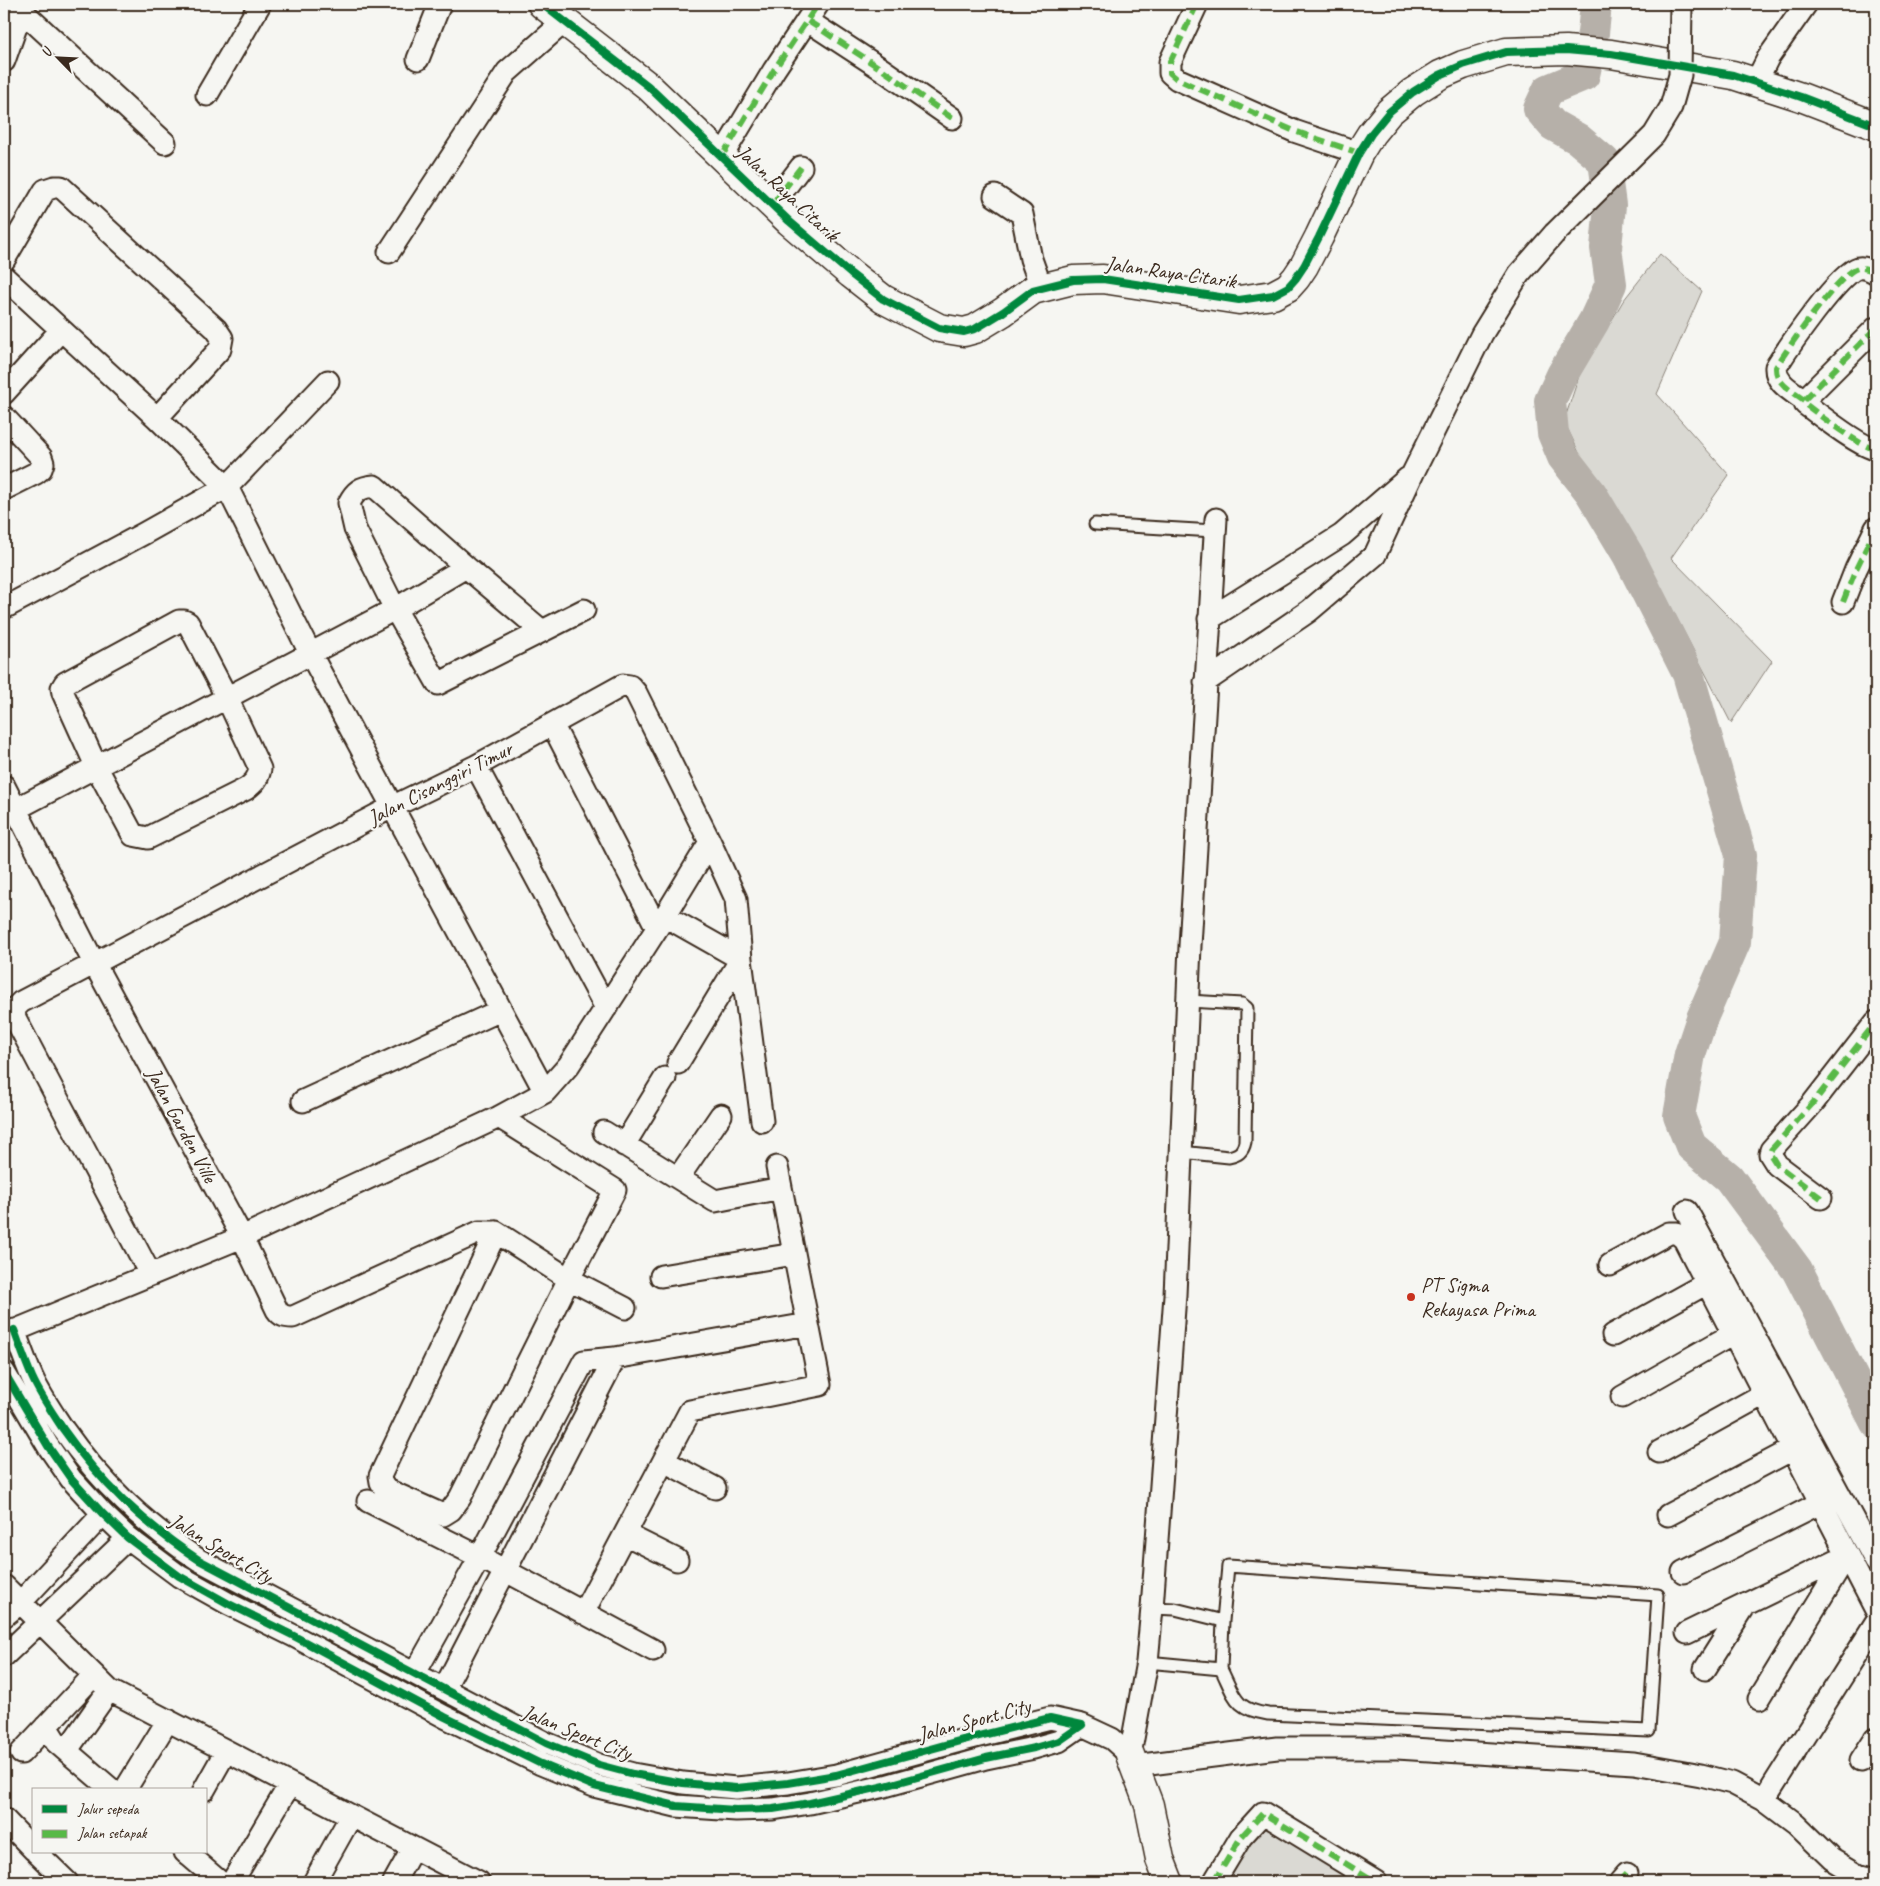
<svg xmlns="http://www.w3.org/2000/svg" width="1880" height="1886" font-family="Caveat,sans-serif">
<rect width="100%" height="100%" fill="#f6f6f2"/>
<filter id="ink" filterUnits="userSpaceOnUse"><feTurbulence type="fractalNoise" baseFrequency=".02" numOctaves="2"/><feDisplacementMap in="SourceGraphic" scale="10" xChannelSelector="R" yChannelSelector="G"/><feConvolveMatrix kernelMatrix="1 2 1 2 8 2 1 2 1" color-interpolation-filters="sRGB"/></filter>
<g filter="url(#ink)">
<path fill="#dad9d3" stroke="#8a8278" d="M 1660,254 L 1702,291 L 1657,394 L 1729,475 L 1671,558 L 1772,661 L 1731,723 L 1655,576 L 1591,478 L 1564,421 L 1579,376 L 1623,301 Z
M 1266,1802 L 1383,1882 L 1215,1882 L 1208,1872 Z"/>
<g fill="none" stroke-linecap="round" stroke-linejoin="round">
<path stroke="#b6b0a9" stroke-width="32" d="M 1596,4 L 1593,33 L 1584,75 L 1548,90 L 1539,109 L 1553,125 L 1578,139 L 1604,161 L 1610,205 L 1606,248 L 1611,284 L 1594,321 L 1562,375 L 1550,401 L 1553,433 L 1563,457 L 1591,493 L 1628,555 L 1688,674 L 1741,855 L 1735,942 L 1702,1018 L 1690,1054 L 1679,1116 L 1691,1146 L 1729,1178 L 1797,1270 L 1876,1423"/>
<g stroke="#3b2a1e" stroke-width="15">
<path id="service" d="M 1095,524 L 1214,531
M 1181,1152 L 1229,1157 C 1238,1155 1243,1152 1245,1142 L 1247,1008 L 1242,1004 L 1188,1001
M 1147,1662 L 1221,1669 L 1223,1621 L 1175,1609 L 1152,1608
M 1221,1669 C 1235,1697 1234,1709 1268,1714 L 1649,1731 L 1658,1595 L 1228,1566 L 1223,1621"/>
</g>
<g stroke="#3b2a1e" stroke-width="25">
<path id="minor" d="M 1197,4 L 1170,62 L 1170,73 L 1177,79 L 1294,131 L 1359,153
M 22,11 L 165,143
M 808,21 L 883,70 L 952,118
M 418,59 L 440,4
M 4,61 L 24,4
M 1756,82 L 1768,58 L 1806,4
M 207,95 L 260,4
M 722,156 L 774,70 L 818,4
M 995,196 L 1022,214 L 1031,259 L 1041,287
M 772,205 L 801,167
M 389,252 L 507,72 L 565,21
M 4,260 L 45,190 L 54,187 L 61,187 L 216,329 L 222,338 L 220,349 L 157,418
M 4,277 L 157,418 L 227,487 L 310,653 L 545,1092
M 1876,328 L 1804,400 L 1805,404 L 1809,407 C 1822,417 1862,448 1876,449
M 4,393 L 61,330
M 1804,400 C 1792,391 1775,383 1776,367 C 1788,348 1839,273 1858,268 C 1864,267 1871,270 1876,273
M 4,417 L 41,457 L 43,463 L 41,469 L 36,473 L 4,489
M 466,567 L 542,631
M 1843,602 L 1856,569 L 1876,528
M 4,608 L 143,534 L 227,487 L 328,381
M 1209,619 L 1342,535 L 1408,478
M 179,621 L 184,621 L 188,623 L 227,698 L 260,769 C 258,779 254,783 246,789 L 148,838 L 133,835 L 97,768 L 63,693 L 62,688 L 65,683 Z
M 1205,682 L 1309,611 L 1375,555 L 1413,473 L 1482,334 L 1519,274 L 1554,234
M 552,724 L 657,928
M 476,766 L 606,1008
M 4,786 L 94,963 L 242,1237 L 4,1335
M 16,809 L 395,609 L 466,567 L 374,486 C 361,487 355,491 349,503 L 355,529 L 395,609 L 438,684 L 584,610
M 741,959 L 762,1121
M 678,1063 L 741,959
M 303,1101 L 501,1010
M 604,1132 L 715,1201 L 781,1188
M 624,1145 L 665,1078
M 678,1178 L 721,1115
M 1821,1198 L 1777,1165 L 1770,1154 L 1771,1150 L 1813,1103 L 1876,1022
M 1687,1211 L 1876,1562
M 496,1232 L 380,1476 L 381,1482 L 385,1489 L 443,1515 L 451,1510 L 460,1498 L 569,1279 L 615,1190 L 499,1117
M 1610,1265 L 1669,1233 L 1677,1233 L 1684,1239 L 1876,1610
M 150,1274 L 15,1018 L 14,1009 L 21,1002 L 392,807 L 476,766 L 623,685 L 630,686 L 636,693 L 710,842 L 736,899 L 741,959 L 665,916
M 661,1276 L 794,1254
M 625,1308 L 569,1279 L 496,1232 L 479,1232 L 293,1317 C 285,1317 281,1316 277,1310 L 242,1237 L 499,1117 L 545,1092 L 569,1065 L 665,916 L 710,842
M 1613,1335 L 1707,1283
M 4,1372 L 48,1446 L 71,1479 L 103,1514 L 128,1538 L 179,1576 L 229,1604 L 292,1635 L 445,1717 L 541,1764 L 594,1786 L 676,1806 L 736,1810 L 773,1809 L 810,1803 L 885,1786 L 986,1758 L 1034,1748 L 1059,1741 L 1082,1725 L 1050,1718 L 963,1740 L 836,1775 L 788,1783 L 736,1788 L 683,1783 L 633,1774 L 599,1765 L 546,1743 L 199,1560 C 144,1524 101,1483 63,1429 C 52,1412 40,1395 32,1377 C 25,1361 20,1346 14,1330
M 1622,1397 L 1733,1334
M 1659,1452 L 1764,1394
M 664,1461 L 715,1488
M 368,1501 L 480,1557 L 653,1650
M 1668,1515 L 1793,1449
M 625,1534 L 677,1560
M 1683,1572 L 1820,1503
M 4,1586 L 109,1690 L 479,1882
M 583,1613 L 690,1411 L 820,1385 L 777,1167
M 4,1616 L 20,1603 L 103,1514
M 1687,1633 L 1847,1555
M 4,1656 L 128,1538
M 1705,1669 L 1746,1604
M 415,1673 L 480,1557 L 584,1361 L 615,1358 L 808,1324
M 444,1689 L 615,1358
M 1759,1699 L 1847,1555
M 1082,1725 L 1112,1739 L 1130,1755
M 46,1726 L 56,1742 L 112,1790
M 67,1750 L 109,1690
M 21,1753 L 94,1675
M 1130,1755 L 1147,1662 L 1152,1608 L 1175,1295 L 1190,946 L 1216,519
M 1861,1761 L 1876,1738
M 1134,1766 L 1277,1748 L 1397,1748 L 1634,1763 L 1701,1775 L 1732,1783 L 1764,1800 L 1796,1824 L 1832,1859 L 1857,1874 L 1876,1879
M 125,1790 L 168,1720
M 204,1790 L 226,1751
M 1764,1800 L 1876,1623
M 4,1819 L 34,1850
M 36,1852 L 67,1882
M 185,1852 L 220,1882
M 232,1882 L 290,1784
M 314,1882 L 351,1816
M 394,1882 L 413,1848
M 1214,1882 L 1241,1837 L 1263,1813 L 1376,1882
M 1620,1882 L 1627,1874"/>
</g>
<g stroke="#3b2a1e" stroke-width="31">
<path id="tertiary" d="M 542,4 L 648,86 L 789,221 L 851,274 L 883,299 L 939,328 L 964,332 L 975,329 L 1003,312 L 1033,290 L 1073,280 L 1103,279 L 1239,300 L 1273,295 L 1288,287 L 1296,278 L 1304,266 L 1319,237 L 1359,153 L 1371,134 L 1389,112 L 1413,92 L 1440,75 L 1463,65 L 1506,52 L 1566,50 L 1611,54 L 1733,75 L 1801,97 L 1876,126"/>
</g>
<g stroke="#3b2a1e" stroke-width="31">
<path id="secondary" d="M 1130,1755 L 1149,1805 L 1160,1859 L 1169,1882"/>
</g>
<use href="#service" stroke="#f6f6f2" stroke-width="11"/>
<use href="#minor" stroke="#f6f6f2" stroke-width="21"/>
<use href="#tertiary" stroke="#f6f6f2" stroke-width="28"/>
<use href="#secondary" stroke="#f6f6f2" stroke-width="28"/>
<g stroke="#3b2a1e" stroke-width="25" stroke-linecap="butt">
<path id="minor-bridge" d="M 1554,234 L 1654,135 L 1671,107 L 1680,75 L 1681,4"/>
</g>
<use href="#minor-bridge" stroke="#f6f6f2" stroke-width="21"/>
<path stroke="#58b947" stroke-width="6" stroke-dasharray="12 6" stroke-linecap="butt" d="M 1197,4 L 1170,62 L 1170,73 L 1177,79 L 1294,131 L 1359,153
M 808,21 L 883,70 L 952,118
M 722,156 L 774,70 L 818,4
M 772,205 L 801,167
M 1876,328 L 1804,400 L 1805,404 L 1809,407 C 1822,417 1862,448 1876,449
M 1804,400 C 1792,391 1775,383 1776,367 C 1788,348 1839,273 1858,268 C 1864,267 1871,270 1876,273
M 1843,602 L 1856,569 L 1876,528
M 1821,1198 L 1777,1165 L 1770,1154 L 1771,1150 L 1813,1103 L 1876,1022
M 1214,1882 L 1241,1837 L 1263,1813 L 1376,1882
M 1620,1882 L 1627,1874"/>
<g stroke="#f6f6f2" stroke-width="11">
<path id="cycleway" d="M 542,4 L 648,86 L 789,221 L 851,274 L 883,299 L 939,328 L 964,332 L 975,329 L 1003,312 L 1033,290 L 1073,280 L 1103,279 L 1239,300 L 1273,295 L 1288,287 L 1296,278 L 1304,266 L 1319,237 L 1359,153 L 1371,134 L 1389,112 L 1413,92 L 1440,75 L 1463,65 L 1506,52 L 1566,50 L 1611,54 L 1733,75 L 1801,97 L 1876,126
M 4,1372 L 48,1446 L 71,1479 L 103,1514 L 128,1538 L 179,1576 L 229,1604 L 292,1635 L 445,1717 L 541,1764 L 594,1786 L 676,1806 L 736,1810 L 773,1809 L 810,1803 L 885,1786 L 986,1758 L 1034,1748 L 1059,1741 L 1082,1725 L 1050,1718 L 963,1740 L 836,1775 L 788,1783 L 736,1788 L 683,1783 L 633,1774 L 599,1765 L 546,1743 L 199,1560 C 144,1524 101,1483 63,1429 C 52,1412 40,1395 32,1377 C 25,1361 20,1346 14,1330"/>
</g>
<use href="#cycleway" stroke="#00873e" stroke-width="8"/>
</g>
</g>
<circle fill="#c8321e" stroke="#f6f6f2" stroke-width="2" cx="1411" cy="1297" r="5"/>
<g text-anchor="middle" stroke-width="4.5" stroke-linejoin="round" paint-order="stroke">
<g font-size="21" fill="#3b2a1e" stroke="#f6f6f2">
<text transform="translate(788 193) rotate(43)" y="7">Jalan Raya Citarik</text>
<text transform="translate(1171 272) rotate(8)" y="7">Jalan Raya Citarik</text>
<text transform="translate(440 783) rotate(-27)" y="7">Jalan Cisanggiri Timur</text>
<text transform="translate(182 1125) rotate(62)" y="7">Jalan Garden Ville</text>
<text transform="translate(221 1548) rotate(31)" y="7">Jalan Sport City</text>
<text transform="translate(974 1720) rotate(-15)" y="7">Jalan Sport City</text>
<text transform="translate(577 1732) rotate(22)" y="7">Jalan Sport City</text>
</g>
<g font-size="21" fill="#3b2a1e" stroke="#f6f6f2" text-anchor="start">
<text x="1421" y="1292">PT Sigma<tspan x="1421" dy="24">Rekayasa Prima</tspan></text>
</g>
</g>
<rect width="1880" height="1886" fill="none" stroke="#f6f6f2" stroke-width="20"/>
<rect x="10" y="10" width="1860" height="1866" fill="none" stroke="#3b2a1e" stroke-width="2" filter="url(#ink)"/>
<rect x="32" y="1788" width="175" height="65" fill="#f6f6f2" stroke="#aba49d"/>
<rect x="42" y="1805" width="25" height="8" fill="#00873e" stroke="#aba49d"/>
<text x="78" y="1814" font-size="15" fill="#3b2a1e">Jalur sepeda</text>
<rect x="42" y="1830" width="25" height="8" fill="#58b947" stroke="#aba49d"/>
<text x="78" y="1838" font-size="15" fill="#3b2a1e">Jalan setapak</text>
<g transform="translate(58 58) rotate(294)" stroke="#f6f6f2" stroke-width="4" paint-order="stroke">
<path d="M0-4L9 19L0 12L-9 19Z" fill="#3b2a1e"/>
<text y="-8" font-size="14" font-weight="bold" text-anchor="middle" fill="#3b2a1e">U</text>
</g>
</svg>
